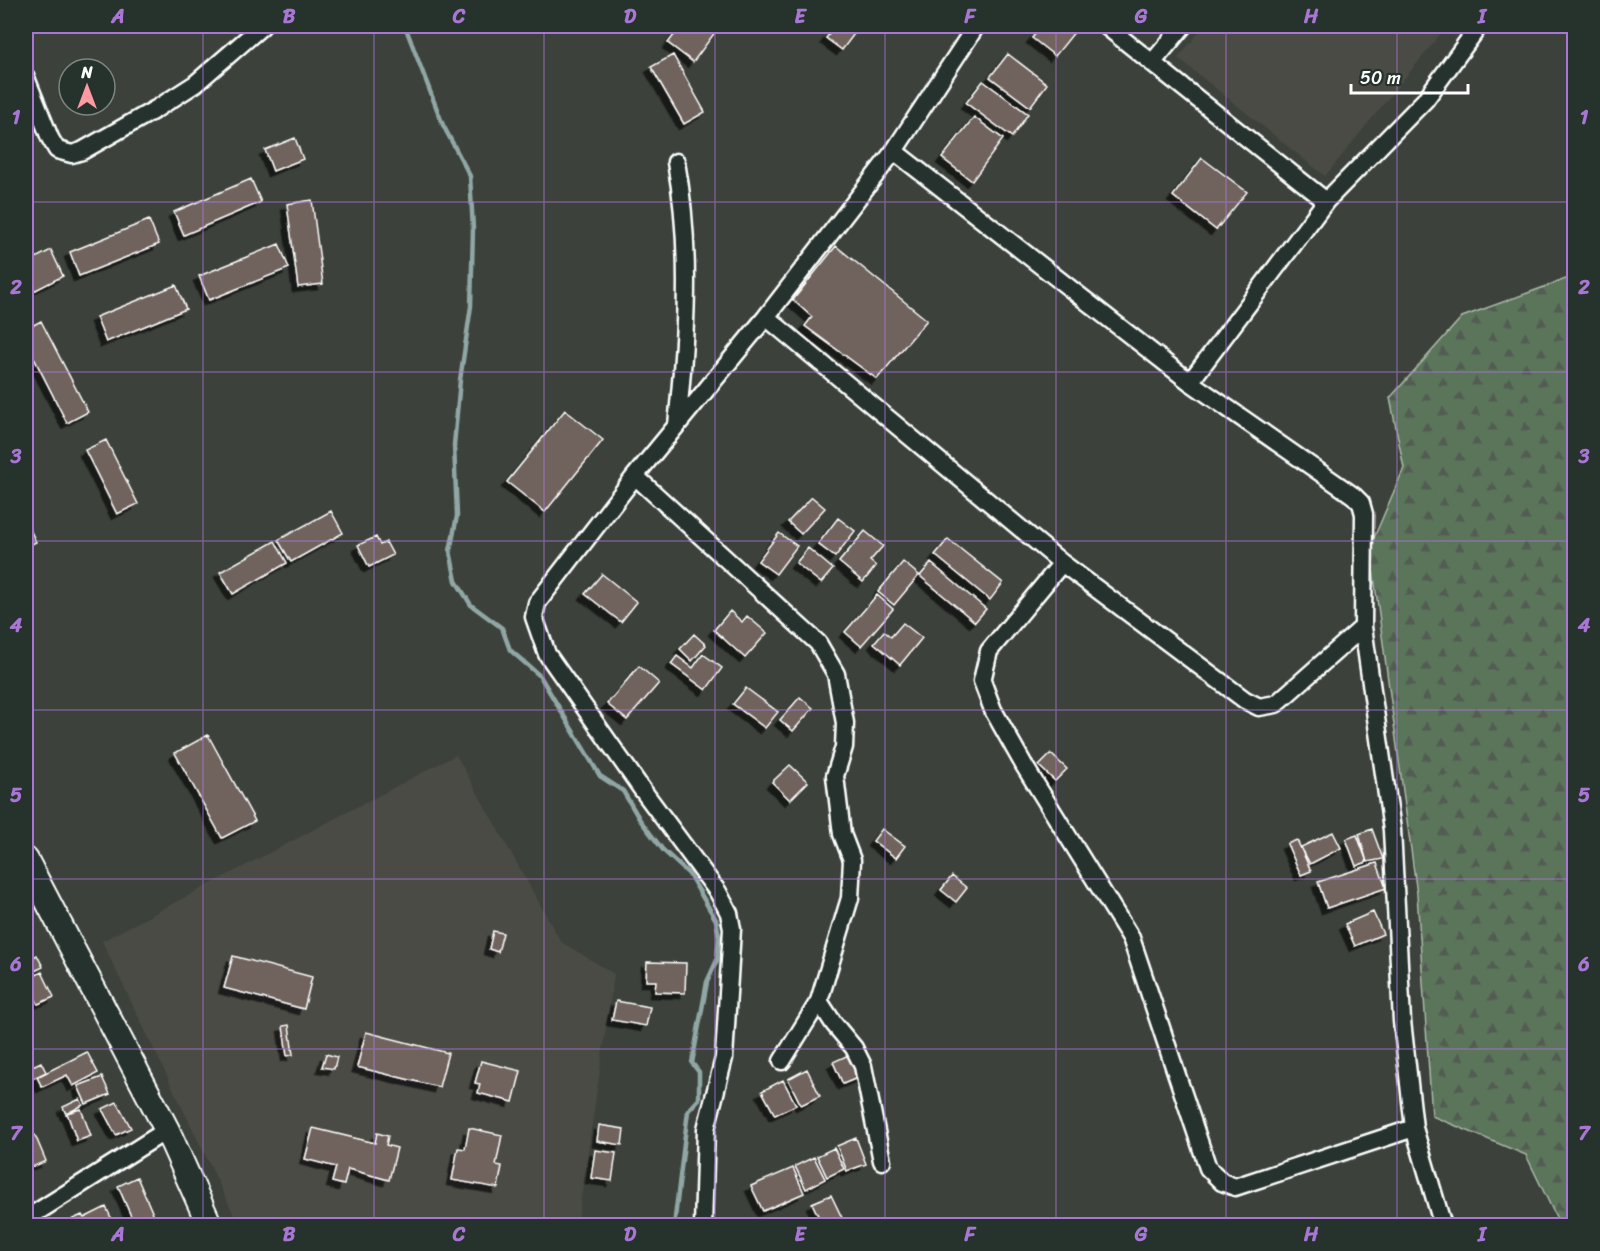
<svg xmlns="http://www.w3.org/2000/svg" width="1600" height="1251" font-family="Sriracha,sans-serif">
<defs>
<pattern id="forest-firs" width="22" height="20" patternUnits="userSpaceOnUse" patternTransform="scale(1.5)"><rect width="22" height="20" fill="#5a745a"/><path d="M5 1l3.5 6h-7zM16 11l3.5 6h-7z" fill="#525c52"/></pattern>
<filter id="shadow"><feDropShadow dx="-5.5" dy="5.5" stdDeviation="0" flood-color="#0009"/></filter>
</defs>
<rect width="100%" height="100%" fill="#3c423b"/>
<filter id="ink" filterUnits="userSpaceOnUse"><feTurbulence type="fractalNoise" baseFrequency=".0167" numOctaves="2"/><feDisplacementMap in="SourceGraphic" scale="12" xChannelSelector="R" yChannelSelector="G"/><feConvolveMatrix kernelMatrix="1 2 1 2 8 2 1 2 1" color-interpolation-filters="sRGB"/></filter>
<g filter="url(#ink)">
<path fill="#4c4c45" d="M 1204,26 L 1447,26 L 1325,176 L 1178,58 Z
M 456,755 L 561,942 L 614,974 L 577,1225 L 239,1225 L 102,941 Z"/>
<path fill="url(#forest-firs)" stroke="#acbaac" stroke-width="1.5" d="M 1574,276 L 1574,1225 L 1560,1225 L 1526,1155 L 1432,1116 L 1417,894 L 1370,547 L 1404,468 L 1390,398 L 1462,317 Z"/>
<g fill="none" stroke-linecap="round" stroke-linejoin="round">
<path stroke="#91a7a6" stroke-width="4.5" d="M 405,26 L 443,125 L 470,176 L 473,229 L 471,306 L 460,380 L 454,445 L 457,516 L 450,551 L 456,581 L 471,605 L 502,628 L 510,650 L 540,676 L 600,776 L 623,791 L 640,820 L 663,850 L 689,874 L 716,920 L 719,937 L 717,960 L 707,982 L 692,1063 L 699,1072 L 699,1099 L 688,1111 L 674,1226"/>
</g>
<path fill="#70645d" stroke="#fff" stroke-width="1.5" filter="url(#shadow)" d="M 681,26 L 709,26 L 716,31 L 693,62 L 668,43 Z
M 836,26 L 860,26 L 842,50 L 826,38 Z
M 1042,26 L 1070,26 L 1076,30 L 1055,56 L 1032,38 Z
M 1008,54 L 1047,84 L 1030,107 L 990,77 Z
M 673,55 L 705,112 L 684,124 L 651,67 Z
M 983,81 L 1028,114 L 1012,137 L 966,103 Z
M 974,117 L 1003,139 L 972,181 L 942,158 Z
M 295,138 L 303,159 L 273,171 L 265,150 Z
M 1202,158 L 1247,192 L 1216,230 L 1173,196 Z
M 251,179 L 261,202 L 184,235 L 174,212 Z
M 312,200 L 323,284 L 298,287 L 287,204 Z
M 149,220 L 159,244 L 79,276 L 70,252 Z
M 279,244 L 289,268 L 209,300 L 199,276 Z
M 836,246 L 927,320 L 877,379 L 805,326 L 812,317 L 793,300 Z
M 51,250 L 63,276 L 28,294 L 26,289 L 26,263 Z
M 176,285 L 186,309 L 106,342 L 96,317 Z
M 41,321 L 88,412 L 67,423 L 26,342 L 26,329 Z
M 565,410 L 603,440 L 545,512 L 507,482 Z
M 106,440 L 138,504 L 117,514 L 85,450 Z
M 812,497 L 825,508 L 801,534 L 788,522 Z
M 331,511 L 343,533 L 291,562 L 278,540 Z
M 838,518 L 855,531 L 835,557 L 818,544 Z
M 26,521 L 36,542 L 26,547 Z
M 865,531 L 883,546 L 870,561 L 876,566 L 863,582 L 839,562 Z
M 779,533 L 797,546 L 776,574 L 758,561 Z
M 376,537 L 380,545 L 386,542 L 393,555 L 369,567 L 358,545 Z
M 948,539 L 1003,583 L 990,600 L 935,555 Z
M 275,541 L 287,563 L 233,594 L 220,572 Z
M 808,548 L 833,569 L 821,583 L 796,563 Z
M 903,562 L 919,575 L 894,605 L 878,592 Z
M 931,563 L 986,609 L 975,622 L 920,576 Z
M 602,574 L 637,602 L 621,622 L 585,594 Z
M 877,595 L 893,609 L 861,646 L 845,632 Z
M 730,611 L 742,622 L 747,616 L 767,633 L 745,658 L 714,630 Z
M 903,623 L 922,638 L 900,665 L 874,643 L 884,631 L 891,637 Z
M 694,634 L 706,645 L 692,661 L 680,649 Z
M 703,654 L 722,668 L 706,690 L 671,664 L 677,656 L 693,668 Z
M 639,666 L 659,683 L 627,720 L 607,704 Z
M 746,688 L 778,712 L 765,728 L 733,704 Z
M 800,697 L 813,708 L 793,731 L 780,720 Z
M 208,735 L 255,821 L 222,838 L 175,753 Z
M 1051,754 L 1067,769 L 1055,781 L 1039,766 Z
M 790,765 L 808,782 L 790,800 L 772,782 Z
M 882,829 L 905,846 L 896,858 L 873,841 Z
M 1372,829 L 1383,859 L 1367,862 L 1359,834 Z
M 1333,832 L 1341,848 L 1310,864 L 1301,847 Z
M 1357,835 L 1367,862 L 1356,866 L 1346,839 Z
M 1297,840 L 1311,871 L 1301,875 L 1287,844 Z
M 1377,863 L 1386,888 L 1327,908 L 1318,882 Z
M 952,876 L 967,888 L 956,902 L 941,890 Z
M 1373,912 L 1383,934 L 1355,946 L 1345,924 Z
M 493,931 L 503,933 L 498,952 L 489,949 Z
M 37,955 L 43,967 L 26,975 L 26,961 Z
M 233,956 L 312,977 L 304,1009 L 224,988 Z
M 647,962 L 686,963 L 685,993 L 655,992 L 656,981 L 646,981 Z
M 42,972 L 54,997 L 38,1004 L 26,980 Z
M 616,1001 L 650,1007 L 646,1026 L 612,1020 Z
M 289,1025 L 293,1055 L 287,1056 L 283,1026 Z
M 366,1032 L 448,1053 L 439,1087 L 357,1067 Z
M 87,1052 L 98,1073 L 73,1086 L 67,1075 L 42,1087 L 37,1077 Z
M 853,1053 L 862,1076 L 843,1084 L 833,1062 Z
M 326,1054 L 337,1057 L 334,1069 L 322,1067 Z
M 481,1061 L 521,1071 L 513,1102 L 478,1093 L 480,1084 L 475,1083 Z
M 41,1062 L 46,1072 L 26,1082 L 26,1069 Z
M 807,1069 L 820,1096 L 801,1105 L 788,1079 Z
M 102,1077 L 110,1094 L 86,1104 L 78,1086 Z
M 783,1080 L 796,1105 L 775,1115 L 762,1091 Z
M 80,1099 L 83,1105 L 66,1114 L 63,1107 Z
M 117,1102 L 131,1128 L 116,1135 L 102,1109 Z
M 81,1109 L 91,1136 L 77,1141 L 67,1113 Z
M 599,1125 L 624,1129 L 622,1145 L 597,1141 Z
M 313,1128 L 375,1143 L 377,1133 L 388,1136 L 386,1145 L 397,1148 L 389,1180 L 348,1169 L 344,1185 L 332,1182 L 336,1167 L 305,1159 Z
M 469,1128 L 502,1135 L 496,1165 L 502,1166 L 498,1188 L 452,1180 L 458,1148 L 465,1149 Z
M 35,1135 L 46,1161 L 32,1167 L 26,1152 L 26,1139 Z
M 856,1138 L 866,1164 L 847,1171 L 837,1146 Z
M 834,1148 L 844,1169 L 827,1177 L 817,1156 Z
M 595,1150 L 616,1153 L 612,1181 L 591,1178 Z
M 814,1157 L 825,1179 L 806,1189 L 795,1166 Z
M 793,1168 L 804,1193 L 763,1211 L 751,1186 Z
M 137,1177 L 153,1214 L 134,1223 L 118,1186 Z
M 831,1195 L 844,1222 L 836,1226 L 823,1226 L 812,1203 Z
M 106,1207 L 115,1226 L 65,1226 L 64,1223 L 82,1215 L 84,1218 Z"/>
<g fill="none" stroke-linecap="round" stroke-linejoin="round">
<g stroke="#fff" stroke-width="21">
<path id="minor" d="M 1106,26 L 1326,201
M 1152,63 L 1183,26
M 26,78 L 50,138 L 57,150 L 72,154 L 82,151 L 156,109 L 195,84 L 262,26
M 894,151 L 1190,382 L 1354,496 L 1361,503 L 1364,514 L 1363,627 L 1392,830 L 1402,1021 L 1414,1128 L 1443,1226
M 676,162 C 692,249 686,338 677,425
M 766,317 L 1062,563 L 1245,700 L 1259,707 L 1276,704 L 1363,627
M 1190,382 L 1326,201 L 1425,100 L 1479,26
M 635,476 L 818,643 L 836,674 L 845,723 L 844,747 L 835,776 L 842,834 L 852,860 L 850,898 L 819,1001 L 782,1061
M 1062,563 L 989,651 L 982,681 L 993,710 L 1025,767 L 1131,938 L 1208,1168 L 1222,1182 L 1235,1187 L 1414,1128
M 819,1001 L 834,1024 L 854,1048 L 863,1066 L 882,1161
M 26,1219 L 167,1130
M 703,1226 L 706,1129 L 724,1058 L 732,929 L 729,913 L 718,892 L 641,788 L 547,654 L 534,617 L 537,603 L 635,476 L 766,317 L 894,151 L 976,26"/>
</g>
<g stroke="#fff" stroke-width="28">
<path id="secondary" d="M 26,860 L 167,1130 L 210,1226"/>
</g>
<use href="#minor" stroke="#26332d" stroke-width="16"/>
<use href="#secondary" stroke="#26332d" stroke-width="24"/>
</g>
</g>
<path fill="none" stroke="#a976d5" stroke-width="1.5" stroke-opacity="0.55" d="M 203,26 L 203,1226M 374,26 L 374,1226M 544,26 L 544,1226M 715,26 L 715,1226M 885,26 L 885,1226M 1056,26 L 1056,1226M 1226,26 L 1226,1226M 1397,26 L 1397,1226M 26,202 L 1574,202M 26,372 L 1574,372M 26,541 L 1574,541M 26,710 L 1574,710M 26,879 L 1574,879M 26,1049 L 1574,1049"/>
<rect width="1600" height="1251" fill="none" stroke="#26332d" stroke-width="66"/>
<g transform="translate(87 87)"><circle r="28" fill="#26332d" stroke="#7d8581" stroke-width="1.5"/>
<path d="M0-4.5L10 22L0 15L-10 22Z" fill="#ff9aa2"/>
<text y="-9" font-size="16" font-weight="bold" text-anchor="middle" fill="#ffffff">N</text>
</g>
<path d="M1351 84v9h117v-9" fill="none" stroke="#ffffff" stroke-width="3"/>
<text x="1360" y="84" font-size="18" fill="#ffffff" stroke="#26332d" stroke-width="4.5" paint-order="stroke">50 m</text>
<rect x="33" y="33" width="1534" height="1185" fill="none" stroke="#a976d5" stroke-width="2"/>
<g font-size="20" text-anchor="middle" font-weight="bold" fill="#a976d5">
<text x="118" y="23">A</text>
<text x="289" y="23">B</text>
<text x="459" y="23">C</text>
<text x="630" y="23">D</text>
<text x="800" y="23">E</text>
<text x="970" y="23">F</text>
<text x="1141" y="23">G</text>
<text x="1311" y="23">H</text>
<text x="1482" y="23">I</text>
<text x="16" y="124">1</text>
<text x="1584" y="124">1</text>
<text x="16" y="294">2</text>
<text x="1584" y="294">2</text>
<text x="16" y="463">3</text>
<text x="1584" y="463">3</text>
<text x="16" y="632">4</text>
<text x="1584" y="632">4</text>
<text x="16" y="802">5</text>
<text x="1584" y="802">5</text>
<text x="16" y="971">6</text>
<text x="1584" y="971">6</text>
<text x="16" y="1140">7</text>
<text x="1584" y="1140">7</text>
<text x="118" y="1241">A</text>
<text x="289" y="1241">B</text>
<text x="459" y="1241">C</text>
<text x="630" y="1241">D</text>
<text x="800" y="1241">E</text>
<text x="970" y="1241">F</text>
<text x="1141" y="1241">G</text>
<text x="1311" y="1241">H</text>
<text x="1482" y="1241">I</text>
</g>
</svg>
